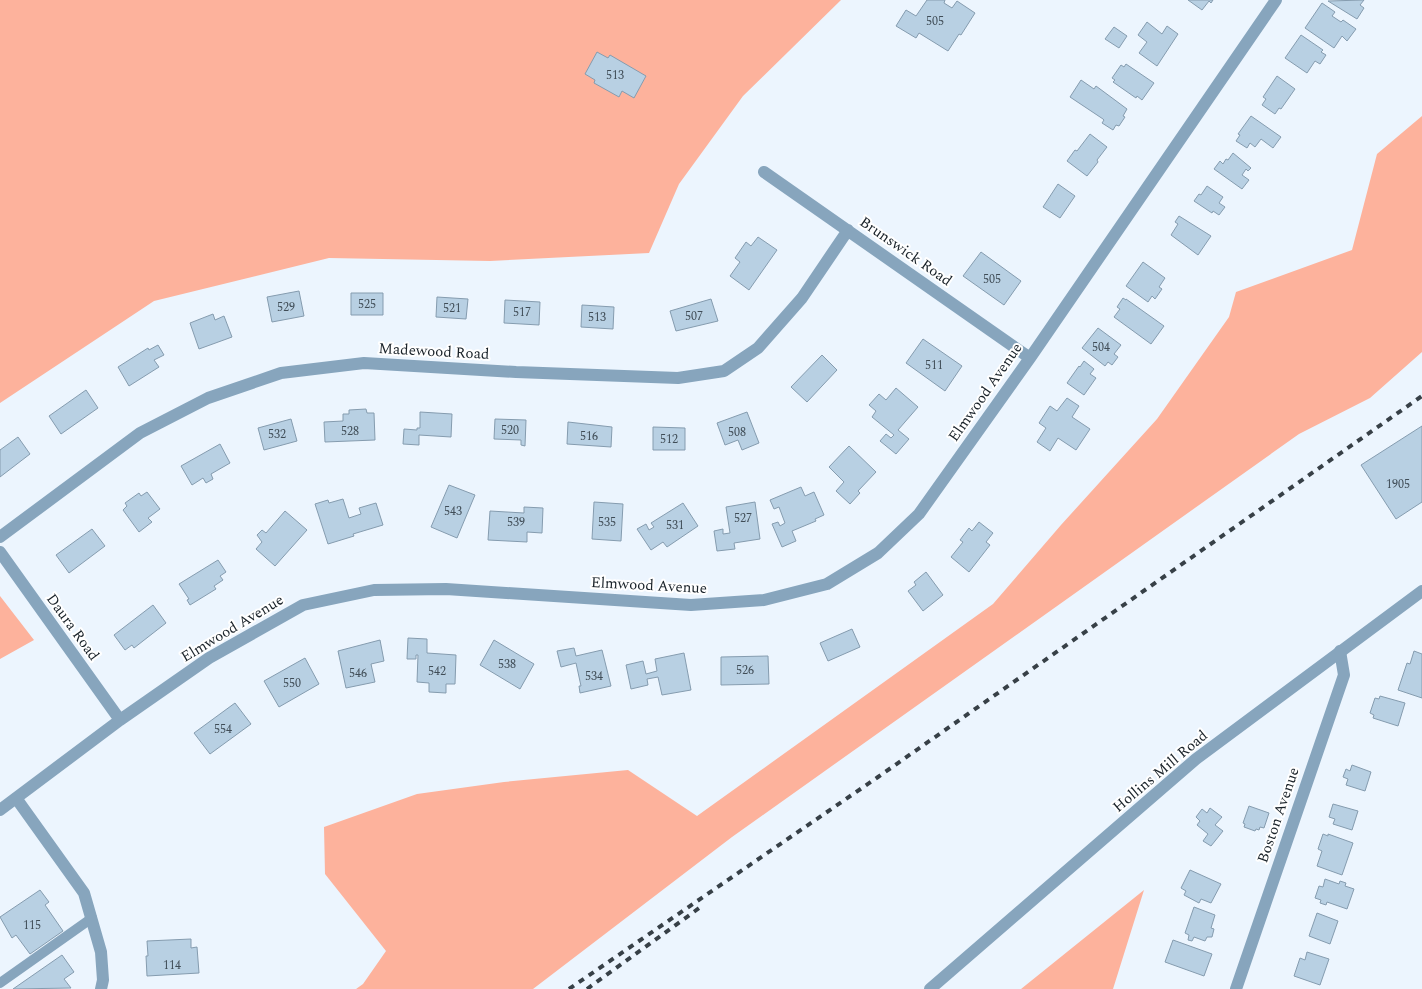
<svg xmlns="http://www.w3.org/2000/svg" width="1422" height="989" font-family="Spectral,serif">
<rect width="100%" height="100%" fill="#ecf5fe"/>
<path fill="#fdb29c" d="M 0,0 L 841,0 L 743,96 L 679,184 L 649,253 L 490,261 L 329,258 L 154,301 L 0,403 Z
M 1422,116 L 1422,352 L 1370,398 L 1299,434 L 732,837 L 533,989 L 356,989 L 363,984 L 386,951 L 325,874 L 324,827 L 417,794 L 504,782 L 628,770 L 697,816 L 993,604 L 1061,525 L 1157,419 L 1229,317 L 1236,292 L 1352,250 L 1377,154 Z
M 0,596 L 34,640 L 0,659 Z
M 1144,890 L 1113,989 L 1021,989 Z"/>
<path fill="#b8d0e3" stroke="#859caf" d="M 927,0 L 945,0 L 944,3 L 952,8 L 957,1 L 975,13 L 961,35 L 959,34 L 948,51 L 919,33 L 916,38 L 896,26 L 906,10 L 916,16 Z
M 1188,0 L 1213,0 L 1211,3 L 1209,1 L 1202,10 Z
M 1364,0 L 1360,5 L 1364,8 L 1357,19 L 1328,1 Z
M 1322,3 L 1335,12 L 1332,16 L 1341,22 L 1343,20 L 1356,29 L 1347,41 L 1342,36 L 1334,48 L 1305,28 Z
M 1147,22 L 1162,34 L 1167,26 L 1178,34 L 1157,66 L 1139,53 L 1147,42 L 1138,35 Z
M 1114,27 L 1127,36 L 1119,48 L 1105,39 Z
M 1301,35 L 1323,50 L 1321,52 L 1326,55 L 1320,64 L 1315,61 L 1307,73 L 1285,58 Z
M 597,52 L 608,58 L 610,55 L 646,76 L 634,98 L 622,91 L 619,97 L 594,83 L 595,80 L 585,74 Z
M 1126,64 L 1154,83 L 1142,100 L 1137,96 L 1136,98 L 1113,82 L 1115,80 L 1112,78 L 1121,65 L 1124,67 Z
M 1277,76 L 1295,89 L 1281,109 L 1279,108 L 1275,114 L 1262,105 L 1266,99 L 1263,97 Z
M 1081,80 L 1094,89 L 1096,86 L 1127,109 L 1123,116 L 1125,117 L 1119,126 L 1116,125 L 1113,130 L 1102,123 L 1104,120 L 1103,119 L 1070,97 Z
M 1251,116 L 1281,137 L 1273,148 L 1261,139 L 1255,147 L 1250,143 L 1247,148 L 1236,141 L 1240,135 L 1238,134 Z
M 1090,134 L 1107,147 L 1097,160 L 1098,162 L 1087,176 L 1067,161 L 1075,150 L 1077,151 Z
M 1233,153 L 1251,168 L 1248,171 L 1246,169 L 1242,175 L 1249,180 L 1242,189 L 1214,169 L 1220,161 L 1223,164 L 1226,159 L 1228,160 Z
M 1058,184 L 1075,196 L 1060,218 L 1043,207 Z
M 1207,186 L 1223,197 L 1219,203 L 1225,207 L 1219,215 L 1213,211 L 1212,213 L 1194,201 L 1199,194 L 1201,195 Z
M 1179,216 L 1211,236 L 1198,255 L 1171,235 L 1178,224 L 1175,222 Z
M 758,237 L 777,250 L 749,290 L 730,276 L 740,262 L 735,258 L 746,242 L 751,246 Z
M 981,252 L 1021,281 L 1004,305 L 963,276 Z
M 1143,262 L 1165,278 L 1159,287 L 1162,289 L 1155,299 L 1152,296 L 1148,302 L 1126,286 Z
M 299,291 L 304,316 L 272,322 L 267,297 Z
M 351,293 L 383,293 L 383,315 L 351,315 Z
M 437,297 L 468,299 L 466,319 L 436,317 Z
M 1123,298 L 1126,300 L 1126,299 L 1164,326 L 1151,344 L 1114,317 L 1120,309 L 1117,307 Z
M 711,299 L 718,321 L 676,331 L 670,311 Z
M 505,300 L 540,302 L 539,325 L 504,323 Z
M 582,305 L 614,307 L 613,329 L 581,327 Z
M 213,314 L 215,320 L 224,316 L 232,337 L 199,349 L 190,323 Z
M 1098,328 L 1121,345 L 1114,354 L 1118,357 L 1112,365 L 1108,362 L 1105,366 L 1082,348 Z
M 923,339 L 962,366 L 945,391 L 906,363 Z
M 158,345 L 164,355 L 154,360 L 159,367 L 129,386 L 118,367 L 148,348 L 149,350 Z
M 822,355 L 837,370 L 807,402 L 791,387 Z
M 1084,361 L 1094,369 L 1090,374 L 1096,378 L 1084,395 L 1067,383 L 1079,366 L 1080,367 Z
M 896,388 L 918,407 L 898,430 L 909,439 L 896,454 L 880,441 L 886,434 L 891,438 L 894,435 L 872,417 L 876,411 L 869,405 L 879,394 L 886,400 Z
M 86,390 L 98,408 L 61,434 L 49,416 Z
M 1067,398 L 1079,406 L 1072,417 L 1090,429 L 1076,450 L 1058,438 L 1050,451 L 1037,442 L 1046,428 L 1039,423 L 1050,406 L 1057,411 Z
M 366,409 L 367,413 L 374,413 L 375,440 L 325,442 L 324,422 L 343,421 L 343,414 L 349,414 L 349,410 Z
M 420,412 L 452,414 L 451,437 L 419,435 L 419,445 L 403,444 L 404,429 L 417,430 L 417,428 L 420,428 Z
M 747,412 L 759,443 L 742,450 L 738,440 L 725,445 L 717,423 Z
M 291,419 L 297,441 L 264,450 L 258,428 Z
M 495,419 L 526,420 L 525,446 L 521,445 L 521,440 L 494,439 Z
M 568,422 L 612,427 L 611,447 L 567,444 Z
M 1422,426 L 1422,502 L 1396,519 L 1361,465 Z
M 653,427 L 685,428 L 685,450 L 653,450 Z
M 18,437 L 30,454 L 0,477 L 0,450 Z
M 220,444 L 230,463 L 211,474 L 213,479 L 206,483 L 203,478 L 192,485 L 181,466 Z
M 849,446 L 876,472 L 858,491 L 860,493 L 850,504 L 836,491 L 844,482 L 829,467 Z
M 449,485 L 475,495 L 457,538 L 431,527 Z
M 801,487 L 805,496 L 814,492 L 824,515 L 815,519 L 816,521 L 792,531 L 796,541 L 782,547 L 772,524 L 778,522 L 780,526 L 785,523 L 779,507 L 774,509 L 770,500 Z
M 147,492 L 160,509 L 148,518 L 152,522 L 139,532 L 123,510 L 127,506 L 125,503 L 139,493 L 141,496 Z
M 343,499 L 349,518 L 361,514 L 359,508 L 376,503 L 383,525 L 353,534 L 354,536 L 328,544 L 315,504 L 328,500 L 329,503 Z
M 594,502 L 623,504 L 621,541 L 592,539 Z
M 755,502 L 760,539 L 734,543 L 735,549 L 717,551 L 714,531 L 723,529 L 723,534 L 730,533 L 726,507 Z
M 683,503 L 698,526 L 667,547 L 663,542 L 651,550 L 637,529 L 646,524 L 649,530 L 654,527 L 651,523 Z
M 524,507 L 543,508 L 542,533 L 527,532 L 527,542 L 488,540 L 490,511 L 524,513 Z
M 285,511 L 307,530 L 275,566 L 256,549 L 262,542 L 257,535 L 262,530 L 266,533 Z
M 979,522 L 993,533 L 986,542 L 990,545 L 969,572 L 951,557 L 963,542 L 960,540 L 969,528 L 972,531 Z
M 92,529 L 105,546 L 69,573 L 56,555 Z
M 218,560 L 226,572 L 220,576 L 223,580 L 214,586 L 216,589 L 190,605 L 187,600 L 189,599 L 179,584 Z
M 926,572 L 943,595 L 923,611 L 908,591 L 916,585 L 914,582 Z
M 153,605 L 166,623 L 134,648 L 132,645 L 125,650 L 114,635 Z
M 852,629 L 860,647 L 828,661 L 820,643 Z
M 408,638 L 427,639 L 427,653 L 456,655 L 455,684 L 446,684 L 446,693 L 429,692 L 429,683 L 417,682 L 418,655 L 416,655 L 416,659 L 407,659 Z
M 380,640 L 384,661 L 371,664 L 375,682 L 346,688 L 338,651 Z
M 494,640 L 534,664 L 520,689 L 480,665 Z
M 574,648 L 576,656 L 602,650 L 611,686 L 580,693 L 579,686 L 581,686 L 576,663 L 561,667 L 557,651 Z
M 1414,651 L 1422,654 L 1422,698 L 1398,690 L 1407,663 L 1410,664 Z
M 684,653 L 691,690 L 662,695 L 658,677 L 647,679 L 648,685 L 631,689 L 626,665 L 643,661 L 646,674 L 657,671 L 655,659 Z
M 768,656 L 769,684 L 721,685 L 721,657 Z
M 305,658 L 319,684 L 279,707 L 264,681 Z
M 1380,696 L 1405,703 L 1398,726 L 1373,718 L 1374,715 L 1370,713 L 1375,698 L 1379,699 Z
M 235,703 L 251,724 L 210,754 L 194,733 Z
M 1352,765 L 1371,772 L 1365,791 L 1346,785 L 1348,779 L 1343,777 L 1346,769 L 1350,771 Z
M 1333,804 L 1358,811 L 1352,830 L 1333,824 L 1335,819 L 1329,817 Z
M 1249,806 L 1269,813 L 1264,828 L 1260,827 L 1259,830 L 1256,829 L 1255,831 L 1244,827 L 1245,824 L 1243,823 Z
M 1210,808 L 1222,817 L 1215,825 L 1223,831 L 1211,846 L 1203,841 L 1208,834 L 1197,825 L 1200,821 L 1196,817 L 1202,809 L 1207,813 Z
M 1323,834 L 1328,836 L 1328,834 L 1353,843 L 1342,875 L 1317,866 L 1322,851 L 1318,849 Z
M 1190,870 L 1221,884 L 1211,903 L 1201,899 L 1199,903 L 1184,895 L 1186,891 L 1181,888 Z
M 1325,879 L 1339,884 L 1340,881 L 1346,883 L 1345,886 L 1354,889 L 1347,909 L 1327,902 L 1326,905 L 1320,903 L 1321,900 L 1315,898 L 1319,886 L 1323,887 Z
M 40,890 L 49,902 L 45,905 L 63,931 L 30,954 L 16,935 L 12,938 L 0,917 Z
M 1194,907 L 1215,915 L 1211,928 L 1214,929 L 1212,937 L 1207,937 L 1205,941 L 1194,937 L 1192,941 L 1188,940 L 1189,935 L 1185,933 Z
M 1317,913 L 1338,921 L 1330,944 L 1309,936 Z
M 191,939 L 191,948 L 197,947 L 199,973 L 147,976 L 146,956 L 148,956 L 147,941 Z
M 1173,940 L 1212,954 L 1204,976 L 1165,962 Z
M 1307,952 L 1329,959 L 1320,985 L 1294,976 L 1300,958 L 1305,960 Z
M 62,955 L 74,972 L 64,979 L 71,988 L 13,989 Z"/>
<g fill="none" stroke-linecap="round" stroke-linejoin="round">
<path stroke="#87a5bd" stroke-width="10" d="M 0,983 L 92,918"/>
<path stroke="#87a5bd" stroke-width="12" d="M 764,172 L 1030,358
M 0,537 L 140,433 L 208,398 L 281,373 L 364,363 L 516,372 L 678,378 L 724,371 L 758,348 L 802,298 L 848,230
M 0,552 L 120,720
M 16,798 L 84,893 L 101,952 L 103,980 L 101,989
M 0,810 L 120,720 L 209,658 L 303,605 L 374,590 L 446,589 L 691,605 L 764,600 L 827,584 L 878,553 L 919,514 L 1030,358 L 1276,0
M 1236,989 L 1344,675 L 1340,651"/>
<path stroke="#87a5bd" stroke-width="12" d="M 930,989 L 1196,759 L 1422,591"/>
<path stroke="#374047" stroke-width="4" stroke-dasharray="6 6" stroke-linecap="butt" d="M 569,989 L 878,777 L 1422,396
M 587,989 L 702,906"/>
</g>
<g text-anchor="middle" stroke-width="4" stroke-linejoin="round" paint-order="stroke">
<g font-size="12" fill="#404d57">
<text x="935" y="25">505</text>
<text x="615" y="79">513</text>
<text x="992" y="283">505</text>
<text x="367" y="308">525</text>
<text x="286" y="311">529</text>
<text x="452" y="312">521</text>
<text x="522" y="316">517</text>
<text x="694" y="320">507</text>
<text x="597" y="321">513</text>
<text x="1101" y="351">504</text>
<text x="934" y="369">511</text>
<text x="510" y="434">520</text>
<text x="350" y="435">528</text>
<text x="737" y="436">508</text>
<text x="277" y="438">532</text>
<text x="589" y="440">516</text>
<text x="669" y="443">512</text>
<text x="1398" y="488">1905</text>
<text x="453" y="515">543</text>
<text x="743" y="522">527</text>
<text x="516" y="526">539</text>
<text x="607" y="526">535</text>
<text x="675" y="529">531</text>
<text x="507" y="668">538</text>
<text x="745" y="674">526</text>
<text x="437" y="675">542</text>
<text x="358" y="677">546</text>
<text x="594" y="680">534</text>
<text x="292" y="687">550</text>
<text x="223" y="733">554</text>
<text x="32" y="929">115</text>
<text x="172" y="969">114</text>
</g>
<g font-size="15" fill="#182128" stroke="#fff">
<text transform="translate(906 251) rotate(35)" y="5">Brunswick Road</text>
<text transform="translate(434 351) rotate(3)" y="5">Madewood Road</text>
<text transform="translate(985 392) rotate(-55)" y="5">Elmwood Avenue</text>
<text transform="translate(649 585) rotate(3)" y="5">Elmwood Avenue</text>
<text transform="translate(73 627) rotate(54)" y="5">Daura Road</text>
<text transform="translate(232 628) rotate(-31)" y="5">Elmwood Avenue</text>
<text transform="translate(1160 771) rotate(-40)" y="5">Hollins Mill Road</text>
<text transform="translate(1278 815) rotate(-71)" y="5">Boston Avenue</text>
</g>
</g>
</svg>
